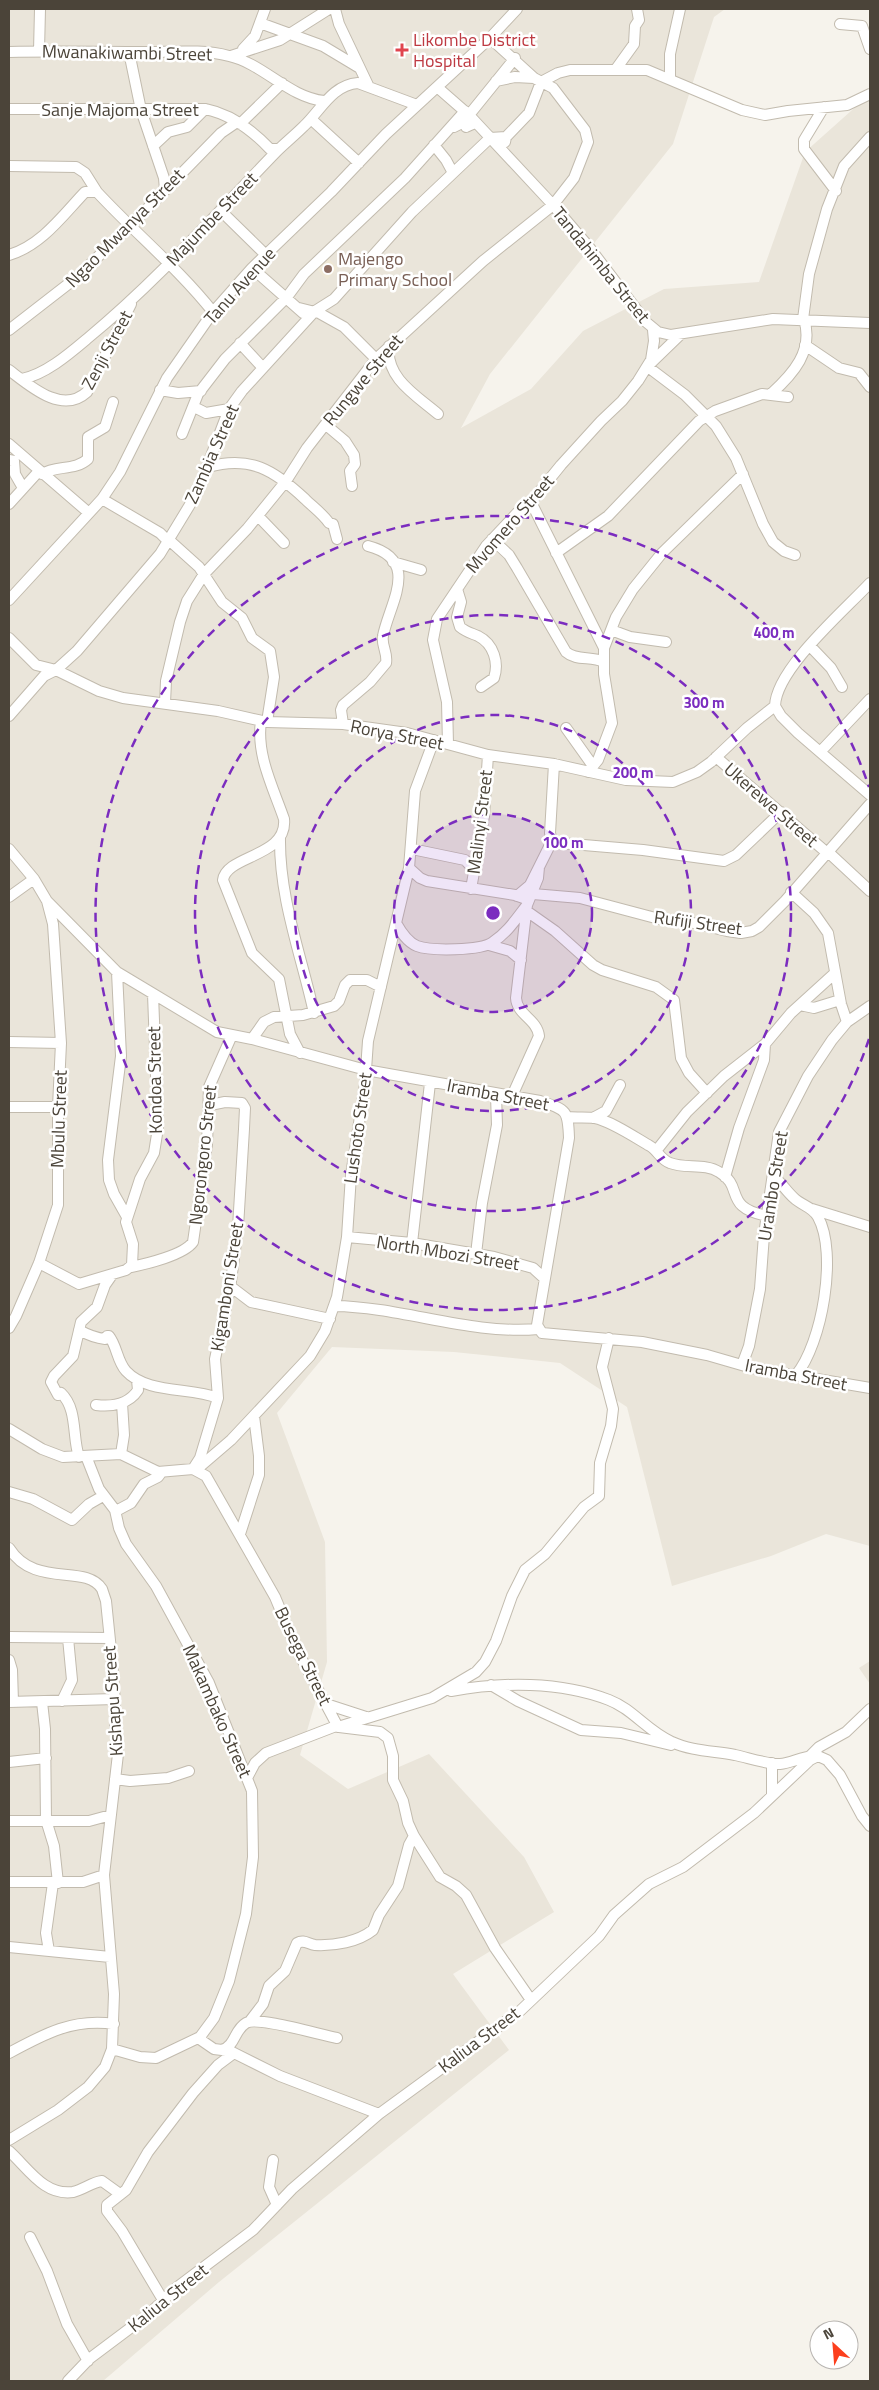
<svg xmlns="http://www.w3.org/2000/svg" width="879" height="2390" font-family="'Titillium Web',sans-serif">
<rect width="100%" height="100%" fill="#f6f3ec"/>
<path fill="#eae5da" d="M 9,9 L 725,9 L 714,17 L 673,144 L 490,374 L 461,428 L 531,389 L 583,331 L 664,289 L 759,282 L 805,152 L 870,94 L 870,1546 L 826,1534 L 771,1556 L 672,1586 L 627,1407 L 560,1363 L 454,1352 L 332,1347 L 277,1413 L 325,1542 L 327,1662 L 300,1755 L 348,1789 L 429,1754 L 524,1857 L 554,1912 L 453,1974 L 509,2050 L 219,2282 L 103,2381 L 9,2381 Z
M 870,1661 L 870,1684 L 859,1668 Z"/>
<path fill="#efe8d6" d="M 328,258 L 338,268 L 327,280 L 317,269 Z"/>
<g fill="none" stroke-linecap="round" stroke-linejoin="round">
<g stroke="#c2bbae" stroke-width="12">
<path id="minor" d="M 335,9 L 339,24 L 368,85
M 260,23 L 323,46 L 358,67
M 840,24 L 862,26 L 870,49
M 243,49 L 255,36 L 265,9
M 39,51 L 40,9
M 9,52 C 54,51 100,52 146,52 C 173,52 203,49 229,56 C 264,64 288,97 324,101
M 129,52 L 141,110 L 164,178 L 165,190
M 231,56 L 280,40 L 329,9
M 616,69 L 634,44 L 635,26 L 639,20 L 637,9
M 670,79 L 670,54 L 680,9
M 496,81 L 515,77 L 534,78
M 437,87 L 469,115 L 553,205 L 589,247 L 646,322 L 658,332 L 671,335 L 773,319 L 870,323
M 824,107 L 804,140 L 804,149 L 836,191
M 9,109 L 205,109 C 231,114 252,130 270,149 L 278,149
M 469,115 L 515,58
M 311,119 L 359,163
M 240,124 L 282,83
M 454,127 L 464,122 L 466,127 L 475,123
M 505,142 L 506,137 L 529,113 L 541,82 L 558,73 L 570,70 L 647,70 L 742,110 L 765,115 L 788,111 L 847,105 L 870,94
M 434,145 L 446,160 L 453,173
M 153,146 L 168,132 L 187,127 L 205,109
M 9,166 L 76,167 L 85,173 L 97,192
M 221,211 L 267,256
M 9,255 C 42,245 63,215 85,192 L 97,192 C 135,233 178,268 213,312
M 252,268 L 303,313
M 299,308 L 319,313 L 344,327 L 376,359
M 803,319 L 809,274 L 827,209 L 844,166 L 870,137
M 9,330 L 76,278 L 141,215 L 221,133 L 237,122
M 240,343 L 263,368
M 805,345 L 839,368 L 859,373 L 870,387
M 389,346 C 385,378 417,396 438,414
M 650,364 L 681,334
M 648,367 L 685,395 L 716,426 L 736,458 L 763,524 L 773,542 L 784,551 L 795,555
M 9,370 C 30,386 62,415 87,392 L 131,304
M 22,379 C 46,374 69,354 88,338 C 157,281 215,215 276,152 C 285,143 295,135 304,126 C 321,110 332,85 358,83 L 417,105
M 160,390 L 178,393 L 201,391
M 771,394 C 793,374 814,351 804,319
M 194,407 L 206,413 L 229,409
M 326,425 L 345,441 L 354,455 L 355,464 L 350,471 L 352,486
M 182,434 L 198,394 L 225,359 L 287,297 L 304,274 L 405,178 L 465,111
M 9,444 L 89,513
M 9,460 L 14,461 L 15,474 L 23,488
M 208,467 C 250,455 274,470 305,499 C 313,507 323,514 329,523 L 333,524 L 337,539
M 42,474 C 56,465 75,471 88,459 L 88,437 L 105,427 L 113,402
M 102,499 L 160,533 L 168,541
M 531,502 L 604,648
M 9,504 L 39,471
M 258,516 L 284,543
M 492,539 L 509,555 L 517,568 L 566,652 C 576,661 591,656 604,662
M 169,540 L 199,567 L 222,602 L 242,618 L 252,638 L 270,651 L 274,677 L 267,722
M 556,553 L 608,516 L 699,421 L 715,411 L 762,394 L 788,397
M 393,562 L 421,570
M 870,583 C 844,611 776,669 775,706 L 781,716 L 798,733 L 870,795
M 457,589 L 461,602 L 457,617 L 460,627 C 466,632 471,633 478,636 C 494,644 499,663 494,678 L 481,687
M 9,600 L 102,499 L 120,472 L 167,378 L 213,312 L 252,268 L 331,192 L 386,134 L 490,38 L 517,9
M 611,630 L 630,637 L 666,642
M 9,638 L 36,665 L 56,670 L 99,691 L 123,698 L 218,711 L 267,722 L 343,724 L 407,733 L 488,755 L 554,764 L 626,780 L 673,782 L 697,772 L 711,762 L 747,728 L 775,706
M 810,646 L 831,668 L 842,687
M 165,703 L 166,681 L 180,622 L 187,601 L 204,574 L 247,529 L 286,481 L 307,448 L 376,359 L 483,261 L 553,205 L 574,178 L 588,142 L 585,130 L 553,88 L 534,78 L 490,38
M 9,716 L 44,676 L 56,670 L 77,651 L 160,554 L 197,493 L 229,409 L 242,391 L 315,311 L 334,299 L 412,212 L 490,138 L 506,137
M 261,721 C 256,755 273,787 284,819 C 288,857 226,855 223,880 L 252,953 L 279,979 L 290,1034 L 300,1053
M 343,724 L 341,710 L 343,705 L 370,682 L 386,663 C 388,653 381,645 383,636 C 389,604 422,560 368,546
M 566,728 L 593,766
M 448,744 L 447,702 L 433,640 L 437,619 L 486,546 L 517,513 L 531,502 L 561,465 L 601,421 L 622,401 L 638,381 L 651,360 L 654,341 L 653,330
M 821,751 L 870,699
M 716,757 L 826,852
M 554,764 L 550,833 L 552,841 L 560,843 L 643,850 L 724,861 L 736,855 L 781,812
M 588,772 L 598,760 L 612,723 L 604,674 L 604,648 L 616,617 L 633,589 L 662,553 L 743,474
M 280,837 C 279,898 301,954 314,1013
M 9,849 L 34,879 L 47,901 L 117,972 L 217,1032 L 252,1039 L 366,1070 L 540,1101 C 567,1110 568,1110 569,1138 L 537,1325 L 542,1333 L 642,1342 L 707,1355 L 752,1368 L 870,1388
M 412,849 L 465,860 L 475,871
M 827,851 L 870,891
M 409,868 L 420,878 L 427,881 L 515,895 L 529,900
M 471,889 L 484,816 L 488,755
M 791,892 L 814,913 L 828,933 L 841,1004 L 847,1022
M 533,894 L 580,898 L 663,920 L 685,921 L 727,931 L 741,933 L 752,931 L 759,927 L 785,901 L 870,804
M 517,896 L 530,885 L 552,841
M 9,897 L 34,879
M 528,912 L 555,931 L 593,965 L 602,970 L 656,987 L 674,1000 L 681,1058 L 689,1073 L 707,1093
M 396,923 C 401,932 407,942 417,946 C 430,951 481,951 493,942 C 508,932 516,919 527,905
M 489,945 L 510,951 L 521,960
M 117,972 L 121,1056 L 108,1160 L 109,1180 L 114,1194 L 127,1217
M 800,1005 L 814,1008 L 840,1000
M 252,1039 L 264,1022 L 274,1017 L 303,1015 L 334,1006 L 339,1001 L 345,985 L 350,980 L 367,980 L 381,987
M 9,1042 L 61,1043
M 512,1096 L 539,1036 C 537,1019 517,1015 516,998 L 527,905 L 538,878 L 539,867
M 9,1107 L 58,1107
M 568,1117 C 577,1118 587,1117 595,1118 C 611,1121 636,1138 650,1146 C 658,1151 661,1160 670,1163 C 685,1169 705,1163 719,1172 C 745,1187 722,1207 767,1216
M 593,1118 L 606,1111 L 620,1085
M 656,1151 L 687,1112 L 724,1076 L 765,1044 L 791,1013 L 835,973
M 773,1176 C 782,1183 786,1191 794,1198 C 801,1205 813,1207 818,1217 C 838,1253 822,1344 796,1375
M 725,1177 L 739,1128 L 764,1060 L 765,1044
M 812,1209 L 870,1227
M 347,1237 L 412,1243 L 494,1257 L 533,1268 L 544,1278
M 412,1243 L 430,1083
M 476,1254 L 482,1203 L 497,1125 L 496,1095
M 39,1263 L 79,1284 L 126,1270 L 132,1265 L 133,1244 L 126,1222 L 140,1179 L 154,1153 L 158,1128 L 153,994
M 131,1267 C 146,1264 184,1255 193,1242 L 207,1145 L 209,1087 L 232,1035
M 230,1286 L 251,1302 L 330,1319
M 334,1306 C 403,1307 470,1335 538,1329
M 9,1328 L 16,1316 L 39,1263 L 58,1205 L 58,1107 L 61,1043 L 53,924 L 47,901
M 79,1330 C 88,1335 95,1338 105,1339 L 107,1336 L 109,1336 C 117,1346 117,1361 126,1371 C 147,1394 190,1387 218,1398
M 742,1365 L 749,1346 L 760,1289 L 764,1235 L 779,1132 L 808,1076 L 832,1040 L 847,1022 L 870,1006
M 96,1405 C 112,1407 129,1404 138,1390 L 137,1380
M 9,1429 L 42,1449 L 63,1457 L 121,1454 L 158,1472 L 193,1469 L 206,1476 L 275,1597 L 298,1652 L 338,1727 L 432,1698 L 476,1672 L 485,1662 L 496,1641 L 512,1596 L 525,1570 L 545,1554 L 584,1507 L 599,1496 L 600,1463 L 611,1426 L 613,1409 L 602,1367 L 609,1338
M 121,1454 L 124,1435 L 122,1403
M 86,1456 L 99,1489 L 115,1510 L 119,1528 L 126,1544 L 156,1586 L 209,1683 L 252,1791 L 253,1857 L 246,1914 L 229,1981 L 214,2018 L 200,2037 L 156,2058 L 140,2057 L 112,2049
M 79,1457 C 72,1437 78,1409 61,1393 L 58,1395 L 51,1382 L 54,1376 L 73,1356 L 81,1322 L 97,1307 L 105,1285 L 112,1275
M 193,1469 L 200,1458 L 218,1398 L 215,1359 L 230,1289 L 238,1227 L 244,1129 L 245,1108 L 242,1103 L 225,1102 L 210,1105
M 196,1470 L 231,1440 L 310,1356 L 325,1331 L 337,1297 L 347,1237 L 351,1175 L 365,1084 L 368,1041 L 409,868 L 415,791 L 434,740
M 9,1492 L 33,1499 L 72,1520 L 89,1504 L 103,1496
M 116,1511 L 131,1503 L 144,1484 L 158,1477 L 161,1473
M 240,1534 L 259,1475 L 259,1456 L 254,1416
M 9,1548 C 35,1589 85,1563 102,1589 L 106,1601 L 112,1660 L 115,1703 L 115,1727 L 118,1754 L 104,1875 L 114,1994 L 112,2049 L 105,2067 L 88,2087 L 58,2110 L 9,2140
M 9,1637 L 109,1638
M 9,1660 L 12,1670 L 13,1702
M 491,1685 L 518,1701 L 581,1730 L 621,1733 L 671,1745
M 451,1691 C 501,1682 560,1681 609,1700 C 633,1709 648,1732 672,1742 C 691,1751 714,1751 735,1755 C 749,1758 766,1764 780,1764 C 791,1763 801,1757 813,1756
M 62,1701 L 72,1680 L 68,1638
M 9,1702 L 115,1699
M 42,1702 L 45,1729 L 46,1820 L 54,1846 L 58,1883
M 326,1704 L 366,1717
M 339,1727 L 380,1732 L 388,1738 L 393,1756 L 393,1780 L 403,1801 L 408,1823 L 414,1836 L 440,1877 L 456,1886 L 466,1895 L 495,1948 L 531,2000
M 810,1756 L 819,1747 L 846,1732 L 870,1709
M 9,1762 L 46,1758
M 772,1763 L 772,1794
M 247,1778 L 255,1763 L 266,1753 L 336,1726
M 115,1779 L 130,1781 L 168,1778 L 189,1771
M 9,1821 L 89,1821 L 111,1815
M 9,1882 L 83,1882 L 104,1875
M 9,1947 L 110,1957
M 49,1951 L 46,1933 L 53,1883
M 250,2021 L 263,2004 L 269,1986 L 285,1971 L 297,1943 C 304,1939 308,1944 315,1945 C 334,1946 358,1942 373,1930 L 379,1915 L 398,1886 L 409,1845 L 414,1836
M 198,2038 L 214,2049 L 230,2051 L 280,2076 L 379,2114
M 222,2050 C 236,2045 234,2030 246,2023 C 258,2016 320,2035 337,2038
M 9,2053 C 44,2034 73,2018 114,2024
M 9,2151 C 28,2168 44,2196 73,2192 C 83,2190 92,2182 102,2181 L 120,2194
M 273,2160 L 269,2187 L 277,2205
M 30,2237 L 47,2271 L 67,2324 L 88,2361
M 163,2300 L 122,2231 L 107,2211 L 107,2205 L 126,2190 L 148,2152 L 193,2093 L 218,2065 L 234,2053
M 68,2381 L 89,2359 L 149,2314 L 176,2288 L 253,2230 L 292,2189 L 379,2114 L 520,2011 L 599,1936 L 614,1915 L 649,1884 L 683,1867 L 754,1813 L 810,1760 L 818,1756 L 827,1760 L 840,1775 L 862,1816 L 870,1826"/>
</g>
<use href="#minor" stroke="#fff" stroke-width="10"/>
</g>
<circle cx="493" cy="913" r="99" fill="#7b2cbf" fill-opacity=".12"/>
<g fill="none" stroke="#7b2cbf" stroke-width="2.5" stroke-dasharray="9 6">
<circle cx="493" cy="913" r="99"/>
<circle cx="493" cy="913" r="198"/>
<circle cx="493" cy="913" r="298"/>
<path d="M869 1039A397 397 0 1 1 869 787"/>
</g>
<path fill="#e0444e" stroke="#fff" stroke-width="2" d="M399.5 42.5h5v5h5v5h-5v5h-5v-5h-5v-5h5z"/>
<circle fill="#8d6e63" stroke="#fff" stroke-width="2" cx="328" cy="269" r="5"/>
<g text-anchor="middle" stroke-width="5" stroke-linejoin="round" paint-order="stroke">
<g font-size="18" fill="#be3a42" stroke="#fff" text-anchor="start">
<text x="413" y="46">Likombe District<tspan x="413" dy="21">Hospital</tspan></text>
</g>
<g font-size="18" fill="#4b4439" stroke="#fff">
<text transform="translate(127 53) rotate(1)" y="6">Mwanakiwambi Street</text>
<text x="120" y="116">Sanje Majoma Street</text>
<text transform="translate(212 219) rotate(-46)" y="6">Majumbe Street</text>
<text transform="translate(125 228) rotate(-45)" y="6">Ngao Mwanya Street</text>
<text transform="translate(601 265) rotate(51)" y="6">Tandahimba Street</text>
<text transform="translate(240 286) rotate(-48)" y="6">Tanu Avenue</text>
<text transform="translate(107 350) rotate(-62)" y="6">Zenji Street</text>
<text transform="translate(363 380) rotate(-50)" y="6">Rungwe Street</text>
<text transform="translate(212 454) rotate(-66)" y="6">Zambia Street</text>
<text transform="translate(510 524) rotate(-49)" y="6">Mvomero Street</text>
<text transform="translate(397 735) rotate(11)" y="6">Rorya Street</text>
<text transform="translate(771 805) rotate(41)" y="6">Ukerewe Street</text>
<text transform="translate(480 822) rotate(-83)" y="6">Malinyi Street</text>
<text transform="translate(698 923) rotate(8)" y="6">Rufiji Street</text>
<text transform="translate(155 1080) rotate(-91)" y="6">Kondoa Street</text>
<text transform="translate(498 1095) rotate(11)" y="6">Iramba Street</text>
<text transform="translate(59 1119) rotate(-88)" y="6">Mbulu Street</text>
<text transform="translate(358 1128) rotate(-82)" y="6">Lushoto Street</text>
<text transform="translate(203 1155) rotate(-84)" y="6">Ngorongoro Street</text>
<text transform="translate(773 1186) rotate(-81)" y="6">Urambo Street</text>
<text transform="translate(448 1253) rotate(9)" y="6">North Mbozi Street</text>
<text transform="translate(227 1287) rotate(-81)" y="6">Kigamboni Street</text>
<text transform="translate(796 1375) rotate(11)" y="6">Iramba Street</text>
<text transform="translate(303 1656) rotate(64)" y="6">Busega Street</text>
<text transform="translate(113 1701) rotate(-94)" y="6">Kishapu Street</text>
<text transform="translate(217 1711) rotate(66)" y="6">Makambako Street</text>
<text transform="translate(479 2040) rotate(-37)" y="6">Kaliua Street</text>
<text transform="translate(168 2298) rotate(-39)" y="6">Kaliua Street</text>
</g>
<g font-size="18" fill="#785e54" stroke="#fff" text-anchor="start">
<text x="338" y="265">Majengo<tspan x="338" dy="21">Primary School</tspan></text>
</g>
</g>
<circle cx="493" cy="913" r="8" fill="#7b2cbf" stroke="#fff" stroke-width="2.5"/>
<g font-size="15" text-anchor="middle" font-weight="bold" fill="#7b2cbf" stroke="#fff" stroke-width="5" stroke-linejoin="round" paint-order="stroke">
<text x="774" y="638">400 m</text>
<text x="704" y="708">300 m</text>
<text x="633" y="778">200 m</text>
<text x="563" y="848">100 m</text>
</g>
<rect width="879" height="2390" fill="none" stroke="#4b4439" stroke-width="20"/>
<g transform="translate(834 2345) rotate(334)"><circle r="24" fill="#ffffff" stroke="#b7b4b0"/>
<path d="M0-4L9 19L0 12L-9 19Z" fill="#fc3f1d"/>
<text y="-8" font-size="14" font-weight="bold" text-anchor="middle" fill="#4b4439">N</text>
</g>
</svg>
